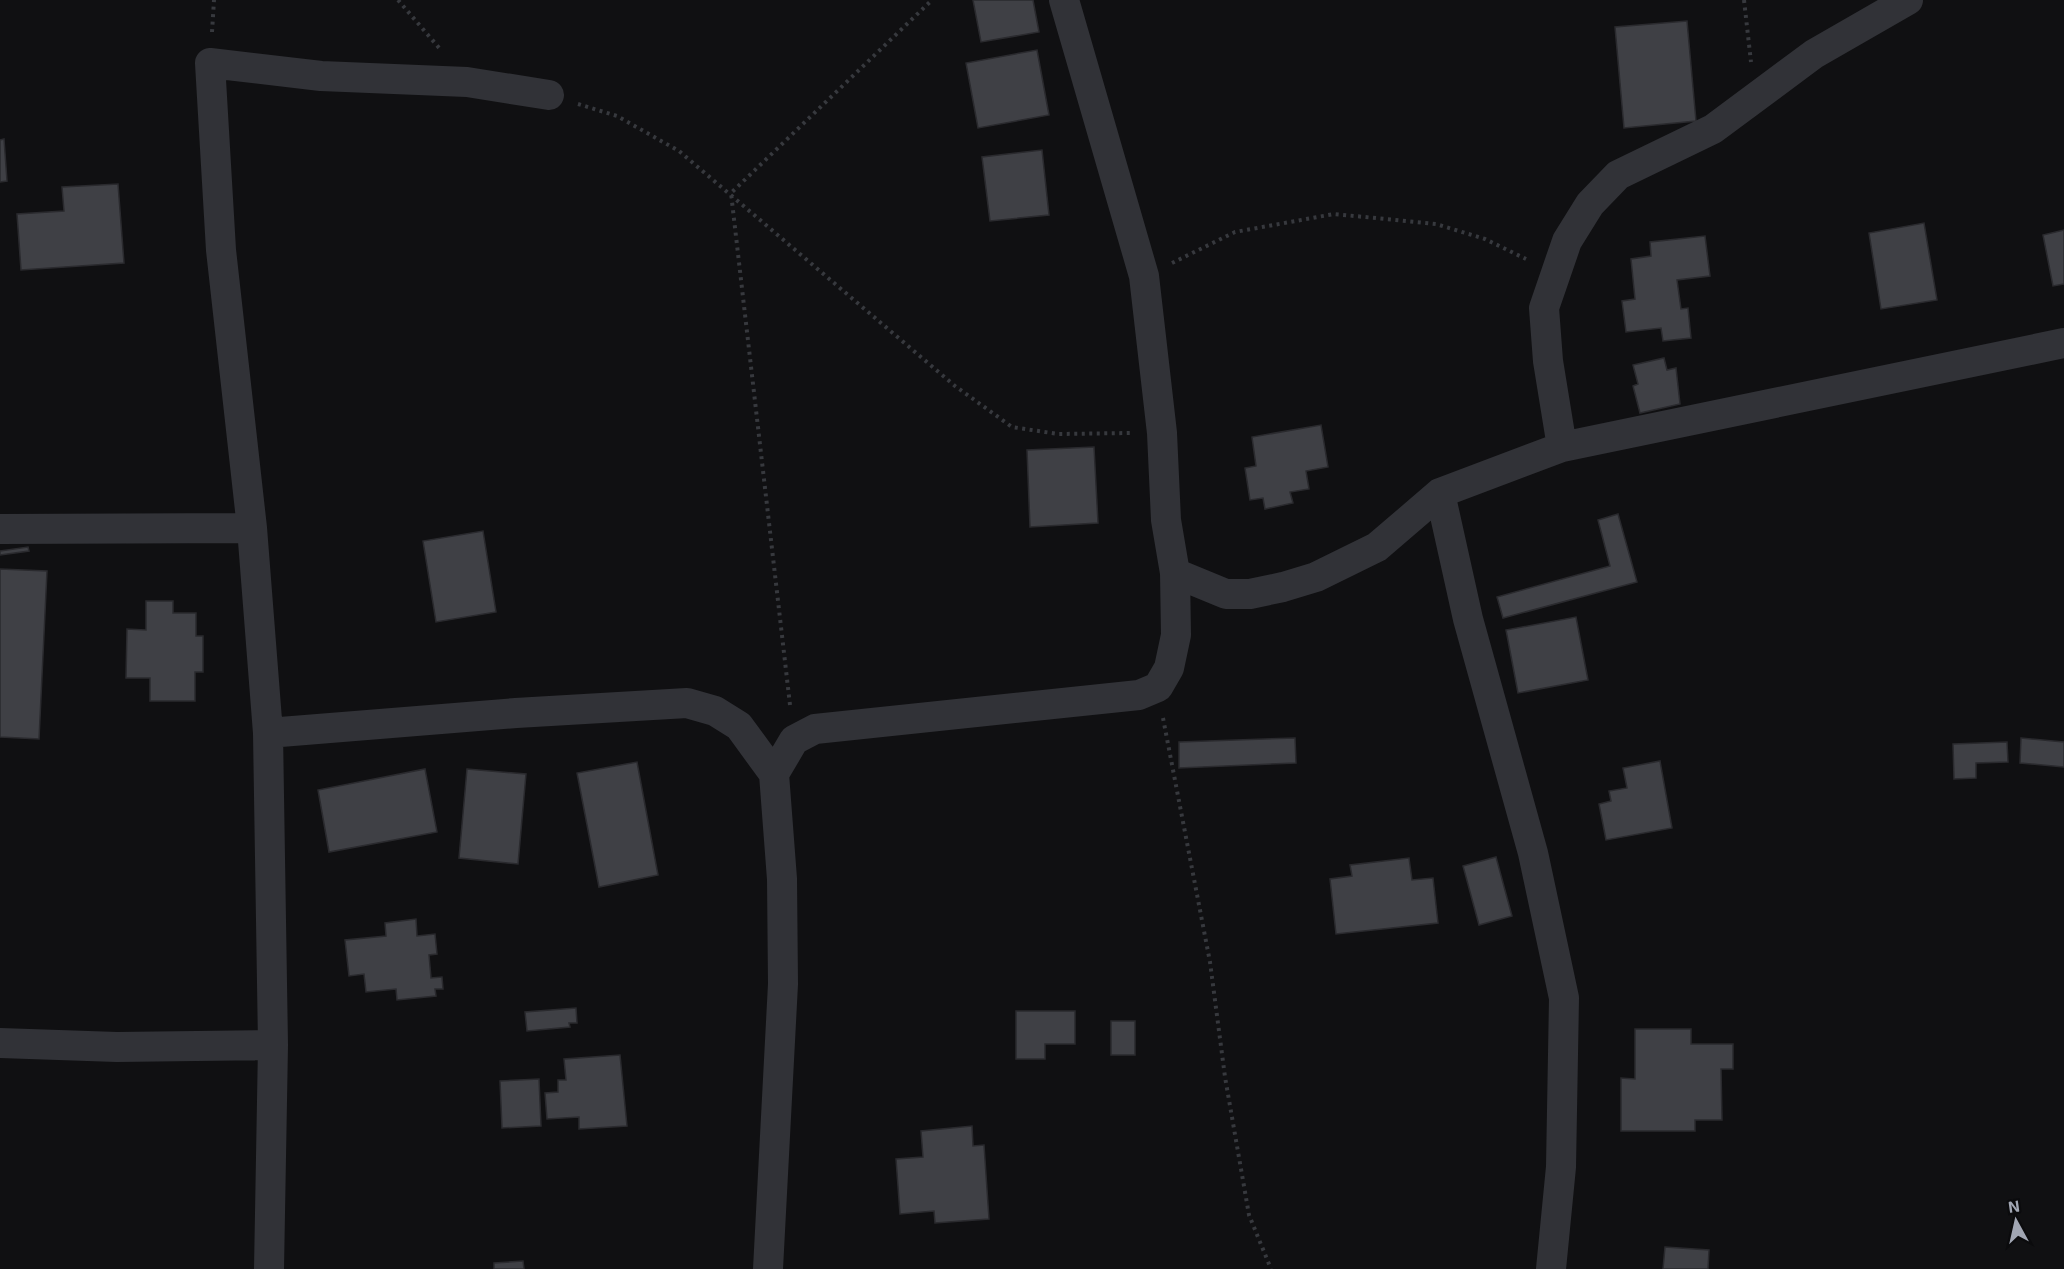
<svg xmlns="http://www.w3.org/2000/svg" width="2064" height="1269" font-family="'Exo 2',sans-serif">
<rect width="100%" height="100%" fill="#101012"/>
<path fill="#3f4045" stroke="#2a2a2e" stroke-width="1.5" d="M 973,0 L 1033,0 L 1039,32 L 981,42 Z
M 1687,21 L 1696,121 L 1624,128 L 1615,27 Z
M 1037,50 L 1049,115 L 978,128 L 966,63 Z
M 4,139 L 7,181 L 0,182 L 0,140 Z
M 1042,150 L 1049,215 L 990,221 L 982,157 Z
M 118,184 L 124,263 L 21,270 L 17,214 L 64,211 L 62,187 Z
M 1924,223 L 1937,300 L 1881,309 L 1869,233 Z
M 2064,230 L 2064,284 L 2053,286 L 2043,235 Z
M 1705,236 L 1710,276 L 1677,280 L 1681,309 L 1688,308 L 1691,338 L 1663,341 L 1661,328 L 1626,332 L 1622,301 L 1635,299 L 1631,259 L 1651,256 L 1650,242 Z
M 1664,358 L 1667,370 L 1676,368 L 1680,404 L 1640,413 L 1633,386 L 1638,384 L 1633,365 Z
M 1321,425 L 1328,467 L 1306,471 L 1309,489 L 1290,492 L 1293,503 L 1265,509 L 1263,498 L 1250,500 L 1245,468 L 1256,466 L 1252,437 Z
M 1094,447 L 1098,523 L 1030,527 L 1027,450 Z
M 1618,514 L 1637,582 L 1503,618 L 1497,597 L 1610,566 L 1598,520 Z
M 483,531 L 496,612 L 436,622 L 423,541 Z
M 28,547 L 29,551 L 0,555 L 0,551 Z
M 0,569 L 47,571 L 39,739 L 0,737 Z
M 146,601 L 173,601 L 173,613 L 196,613 L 196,636 L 203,636 L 203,672 L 195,672 L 195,701 L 150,701 L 150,678 L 126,678 L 127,629 L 146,630 Z
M 1576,617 L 1588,680 L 1518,693 L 1506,630 Z
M 1295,738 L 1296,763 L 1179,768 L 1179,742 Z
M 2021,738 L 2064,742 L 2064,767 L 2020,763 Z
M 2007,742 L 2008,762 L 1976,763 L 1976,778 L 1954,779 L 1953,744 Z
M 1660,761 L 1672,828 L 1606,840 L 1599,804 L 1611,801 L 1609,791 L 1627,788 L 1623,768 Z
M 637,762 L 658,875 L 599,887 L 577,773 Z
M 425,769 L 437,832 L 329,852 L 318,790 Z
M 467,769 L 526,774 L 518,864 L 459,858 Z
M 1496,857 L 1512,916 L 1479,925 L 1463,866 Z
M 1409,858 L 1412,880 L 1433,878 L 1438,923 L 1336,934 L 1330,879 L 1352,876 L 1350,865 Z
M 416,919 L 417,936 L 435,934 L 437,954 L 429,955 L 431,978 L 442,977 L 443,989 L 435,989 L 436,996 L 397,1000 L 396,989 L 366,992 L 364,974 L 349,976 L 345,940 L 386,936 L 385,923 Z
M 576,1008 L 577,1023 L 569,1023 L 570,1027 L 527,1031 L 525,1012 Z
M 1016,1011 L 1075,1011 L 1075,1044 L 1045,1044 L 1045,1059 L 1016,1059 Z
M 1111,1021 L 1135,1021 L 1135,1055 L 1111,1055 Z
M 1635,1029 L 1691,1029 L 1691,1044 L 1733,1044 L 1733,1069 L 1721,1069 L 1722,1120 L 1695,1120 L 1695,1131 L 1621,1131 L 1621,1078 L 1635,1079 Z
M 620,1055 L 627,1126 L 579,1129 L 579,1117 L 547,1119 L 545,1093 L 558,1092 L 558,1080 L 566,1080 L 564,1059 Z
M 539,1079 L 541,1126 L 502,1128 L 500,1081 Z
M 972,1126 L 973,1146 L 984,1145 L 989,1219 L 935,1223 L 934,1211 L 900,1214 L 896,1159 L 923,1157 L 921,1131 Z
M 1665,1247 L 1709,1250 L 1708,1269 L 1663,1269 Z
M 523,1261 L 524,1269 L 494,1269 L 494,1263 Z"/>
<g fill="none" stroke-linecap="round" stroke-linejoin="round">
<path stroke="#37393e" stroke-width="4" stroke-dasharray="3 4.5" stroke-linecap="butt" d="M 398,0 L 440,49
M 1744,0 L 1751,62
M 212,32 L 214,0
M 578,104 L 617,116 L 679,151 L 955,386 L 1012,427 L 1058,434 L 1131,433
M 1172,263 L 1235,232 L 1334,214 L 1436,224 L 1485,239 L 1526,259
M 790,705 L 731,193 L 932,0
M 1163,718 L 1210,962 L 1225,1077 L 1249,1215 L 1271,1269"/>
<path stroke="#313237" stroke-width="30" d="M 1562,447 L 1548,361 L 1544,308 L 1567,241 L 1590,204 L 1618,175 L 1713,129 L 1814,54 L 1908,0
M 1440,493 L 1468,619 L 1533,853 L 1564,998 L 1561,1167 L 1551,1269
M 0,529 L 252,528
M 1175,573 L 1226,594 L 1250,594 L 1283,587 L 1316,577 L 1377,547 L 1440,493 L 1562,447 L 2064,343
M 268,733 L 516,713 L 687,703 L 715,711 L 739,726 L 774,774 L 782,879 L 783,984 L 768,1269
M 774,774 L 794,740 L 815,729 L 1139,695 L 1158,687 L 1169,668 L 1176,635 L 1175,573 L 1166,520 L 1162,433 L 1144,276 L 1064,0
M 0,1043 L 117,1047 L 273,1045
M 269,1269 L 273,1045 L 268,733 L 252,528 L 221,250 L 210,63 L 321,76 L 467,82 L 549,95"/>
</g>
<g transform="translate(2016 1221) rotate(352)" stroke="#0b0b0d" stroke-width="4.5" paint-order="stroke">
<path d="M0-4.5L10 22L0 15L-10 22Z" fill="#a1a6b3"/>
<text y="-9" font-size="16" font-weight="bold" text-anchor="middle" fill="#a1a6b3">N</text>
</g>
</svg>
